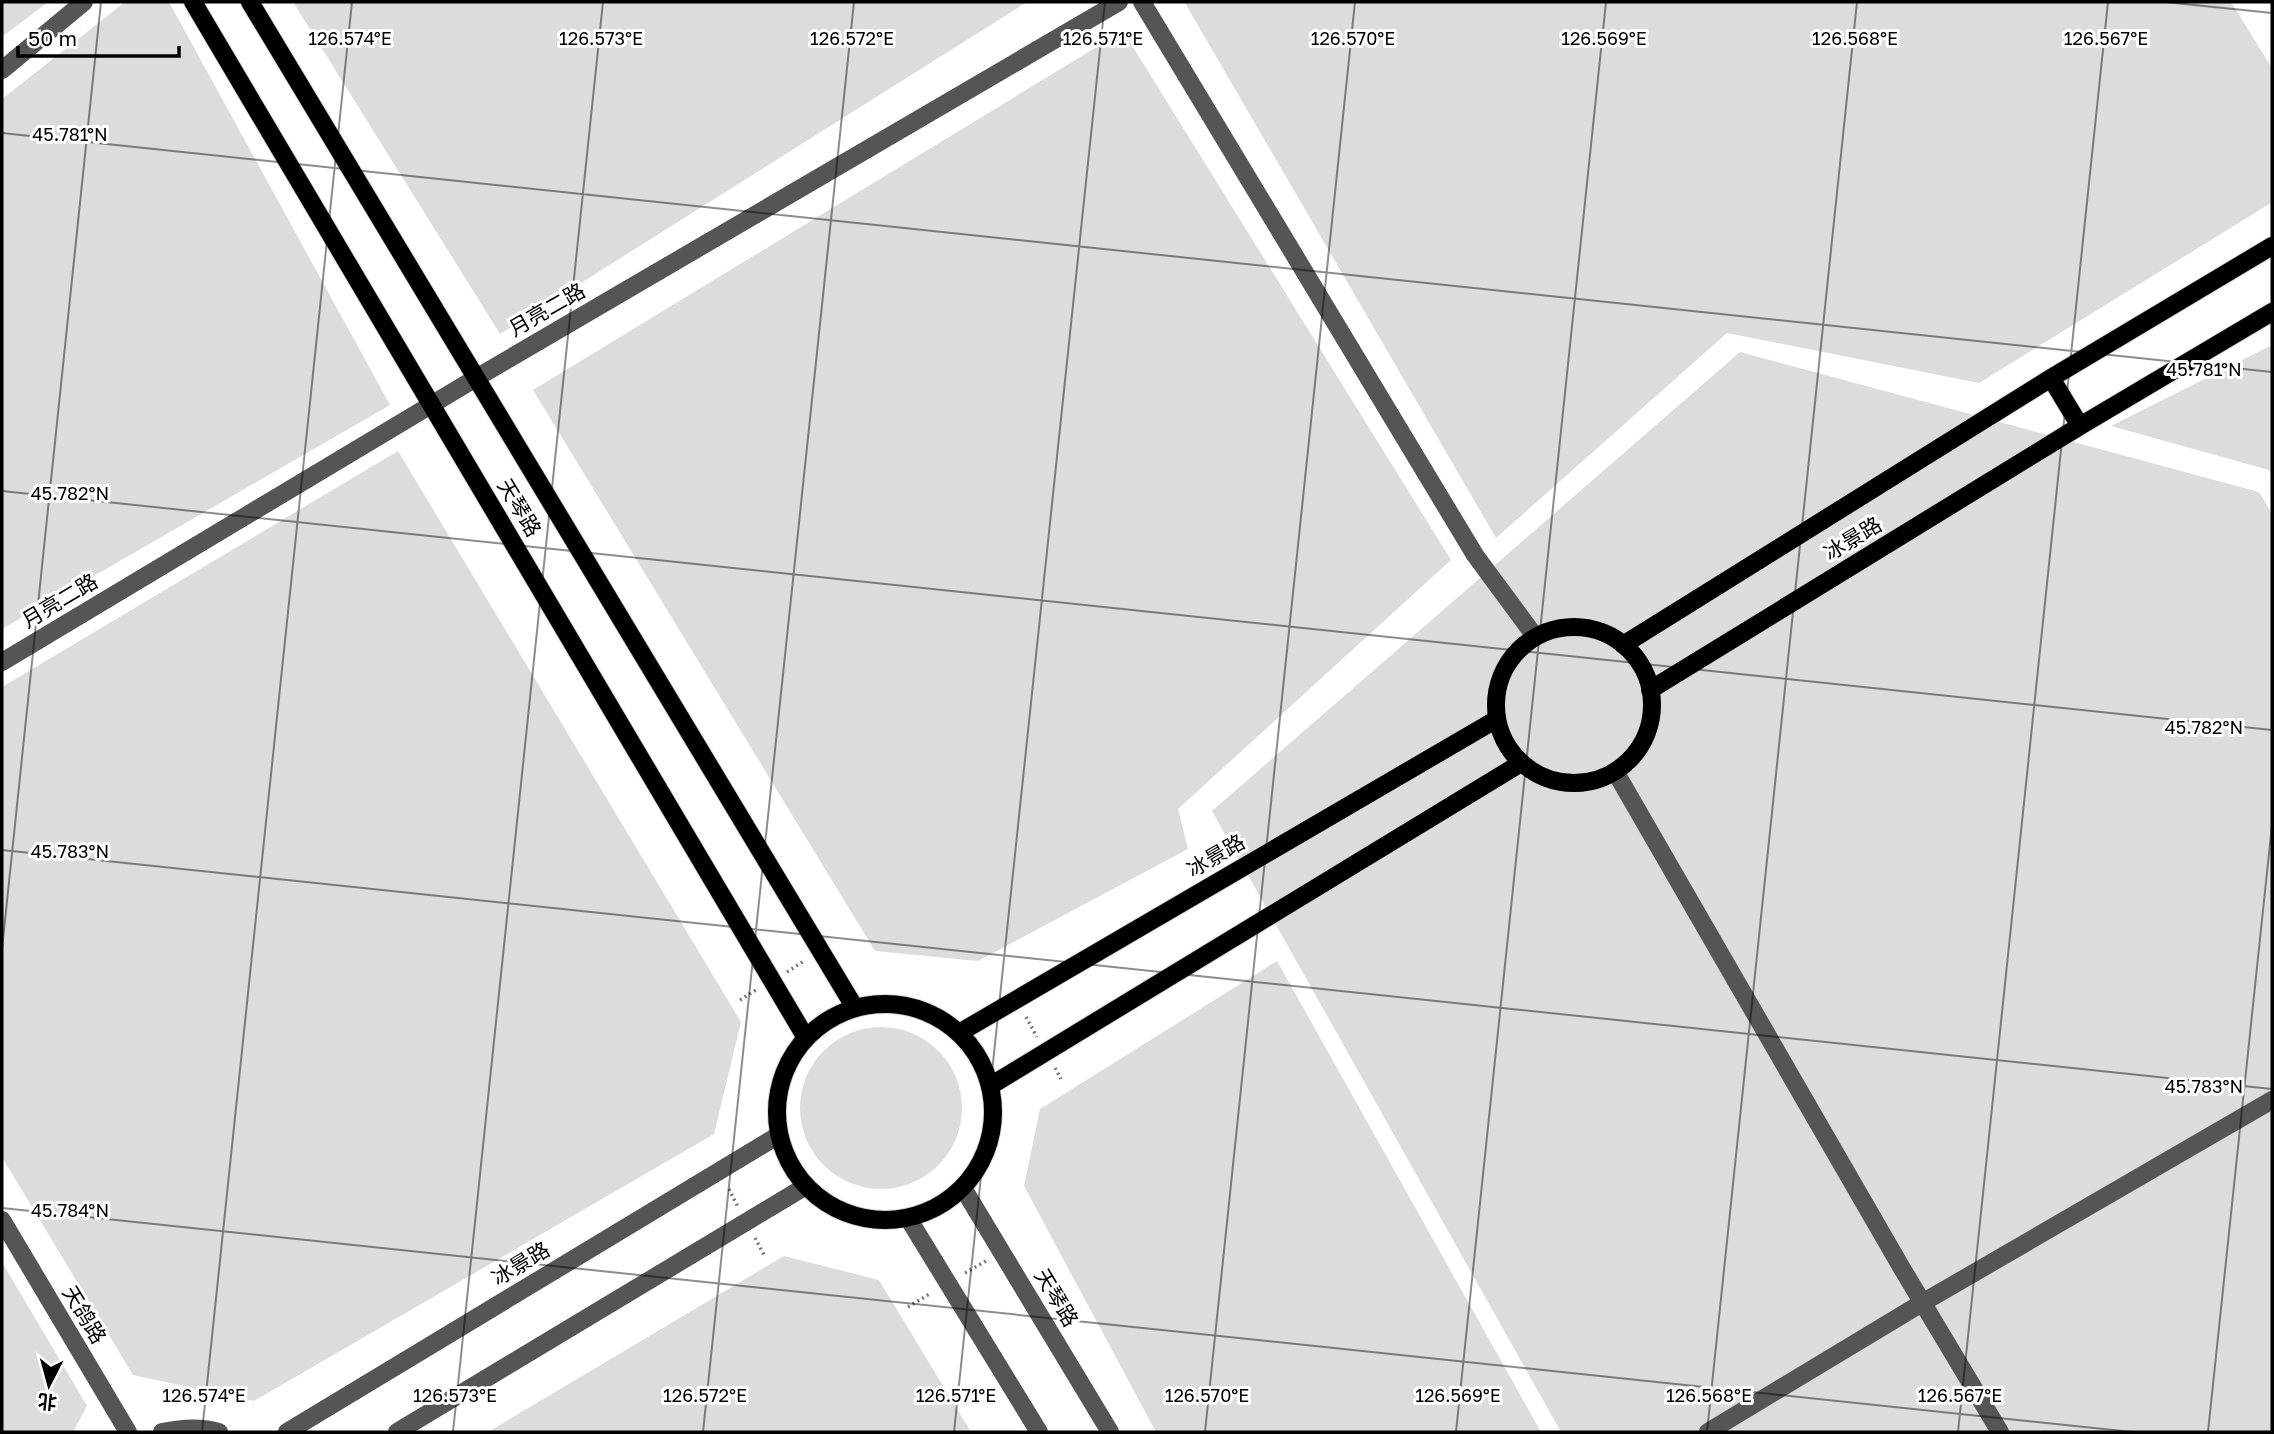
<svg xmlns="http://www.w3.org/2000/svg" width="2274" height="1434" font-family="'Golos Text','Noto Sans SC',sans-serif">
<rect width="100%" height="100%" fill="#fff"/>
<path fill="#dcdcdc" d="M 2,2 L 48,2 L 2,37 Z
M 125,2 L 169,2 L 390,405 L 2,629 L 2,99 Z
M 293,2 L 1027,2 L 500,334 Z
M 1187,2 L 2231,2 L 2272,68 L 2271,203 L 1979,383 L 1727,333 L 1496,538 L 1185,3 Z
M 1123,31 L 1451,560 L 1178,809 L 1188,849 L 978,961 L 875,951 L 533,390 Z
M 2272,345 L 2272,476 L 2269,470 L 2111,426 Z
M 1740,352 L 2259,492 L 2272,514 L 2272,1432 L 1561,1432 L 1212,811 Z
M 398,451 L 741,1022 L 714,1134 L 254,1401 L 133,1375 L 2,1157 L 2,687 Z
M 1277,961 L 1541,1432 L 1156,1432 L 1024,1186 L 1040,1109 Z
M800 1108a81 81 0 1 1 162 0a81 81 0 1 1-162 0Z
M 784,1256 L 879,1280 L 971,1432 L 488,1432 Z
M 2,1262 L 87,1406 L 73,1432 L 2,1432 Z"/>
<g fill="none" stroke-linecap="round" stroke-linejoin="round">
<g stroke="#dbdbdb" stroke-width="20">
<path id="major" d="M 193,2 L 806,1038
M 250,2 L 855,1008
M 2272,246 L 2051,378 L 2080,426 L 2272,312
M1496 705a78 78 0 1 1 156 0a78 78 0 1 1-156 0Z
M 1623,645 L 2051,378
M 1650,690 L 2080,426
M777 1112a108 108 0 1 1 216 0a108 108 0 1 1-216 0Z
M 959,1033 L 1497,719
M 990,1086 L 1521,763"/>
</g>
<path stroke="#777" stroke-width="3.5" stroke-dasharray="2 3.5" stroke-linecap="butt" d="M 787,972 L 804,961
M 740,1000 L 756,990
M 1026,1017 L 1037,1037
M 1055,1068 L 1061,1079
M 729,1189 L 738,1207
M 755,1238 L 764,1255
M 965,1273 L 986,1261
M 908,1307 L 931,1293"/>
<path stroke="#555" stroke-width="18" d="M 1142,2 L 1475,555 L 1534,635
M 2,70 L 84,2
M 2,662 L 476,378 L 1119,2
M 1616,773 L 1900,1265 L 2000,1432
M 963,1188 L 1110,1432
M 908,1218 L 1039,1432
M 2,1220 L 128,1432
M 162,1432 C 181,1428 200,1426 219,1432
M 287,1432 L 779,1135
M 397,1432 L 806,1186
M 1708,1432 L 1922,1303 L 2272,1100"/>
<use href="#major" stroke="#000" stroke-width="18"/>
</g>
<path fill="none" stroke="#000" stroke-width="2" stroke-opacity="0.45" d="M 2165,2 L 2272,13M 2,133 L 2272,372M 2,491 L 2272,730M 2,850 L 2272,1089M 2,949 L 101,2M 2,1208 L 2132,1432M 202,1432 L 352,2M 453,1432 L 603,2M 703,1432 L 854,2M 954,1432 L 1105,2M 1205,1432 L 1355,2M 1456,1432 L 1606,2M 1707,1432 L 1857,2M 1958,1432 L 2108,2M 2208,1432 L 2272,825"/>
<g text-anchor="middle" stroke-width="6" stroke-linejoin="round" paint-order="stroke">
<g font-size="21" fill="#000" stroke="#fff">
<text transform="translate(547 310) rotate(-30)" y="7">月亮二路</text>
<text transform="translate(519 508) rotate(59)" y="7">天琴路</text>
<text transform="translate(1853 539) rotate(-31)" y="7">冰景路</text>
<text transform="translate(60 601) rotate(-31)" y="7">月亮二路</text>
<text transform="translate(1216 856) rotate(-30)" y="7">冰景路</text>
<text transform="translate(521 1264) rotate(-31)" y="7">冰景路</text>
<text transform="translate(1056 1298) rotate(59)" y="7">天琴路</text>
<text transform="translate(84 1315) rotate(59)" y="7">天鸽路</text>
</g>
</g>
<g font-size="18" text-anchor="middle" fill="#000" stroke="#fff" stroke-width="6" stroke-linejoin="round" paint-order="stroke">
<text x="350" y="45">126.574°E</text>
<text x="601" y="45">126.573°E</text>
<text x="852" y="45">126.572°E</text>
<text x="1103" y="45">126.571°E</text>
<text x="1353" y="45">126.570°E</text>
<text x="1604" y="45">126.569°E</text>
<text x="1855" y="45">126.568°E</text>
<text x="2106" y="45">126.567°E</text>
<text x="70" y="141">45.781°N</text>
<text x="2204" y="376">45.781°N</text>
<text x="70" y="500">45.782°N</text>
<text x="2204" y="734">45.782°N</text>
<text x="70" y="858">45.783°N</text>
<text x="2204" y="1093">45.783°N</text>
<text x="70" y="1217">45.784°N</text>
<text x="204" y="1402">126.574°E</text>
<text x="455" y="1402">126.573°E</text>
<text x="705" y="1402">126.572°E</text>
<text x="956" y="1402">126.571°E</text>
<text x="1207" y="1402">126.570°E</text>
<text x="1458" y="1402">126.569°E</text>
<text x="1709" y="1402">126.568°E</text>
<text x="1960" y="1402">126.567°E</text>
</g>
<rect width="2274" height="1434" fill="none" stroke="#000000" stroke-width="7"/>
<g transform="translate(49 1385) rotate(186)" stroke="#ffffff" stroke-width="5" paint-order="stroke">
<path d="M0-5L12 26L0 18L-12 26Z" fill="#000000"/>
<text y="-10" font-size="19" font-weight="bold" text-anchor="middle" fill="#000000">北</text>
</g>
<path d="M18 46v10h161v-10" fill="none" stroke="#000000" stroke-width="3.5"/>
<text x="28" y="46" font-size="21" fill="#000000" stroke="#ffffff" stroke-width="5" paint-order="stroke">50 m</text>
</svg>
